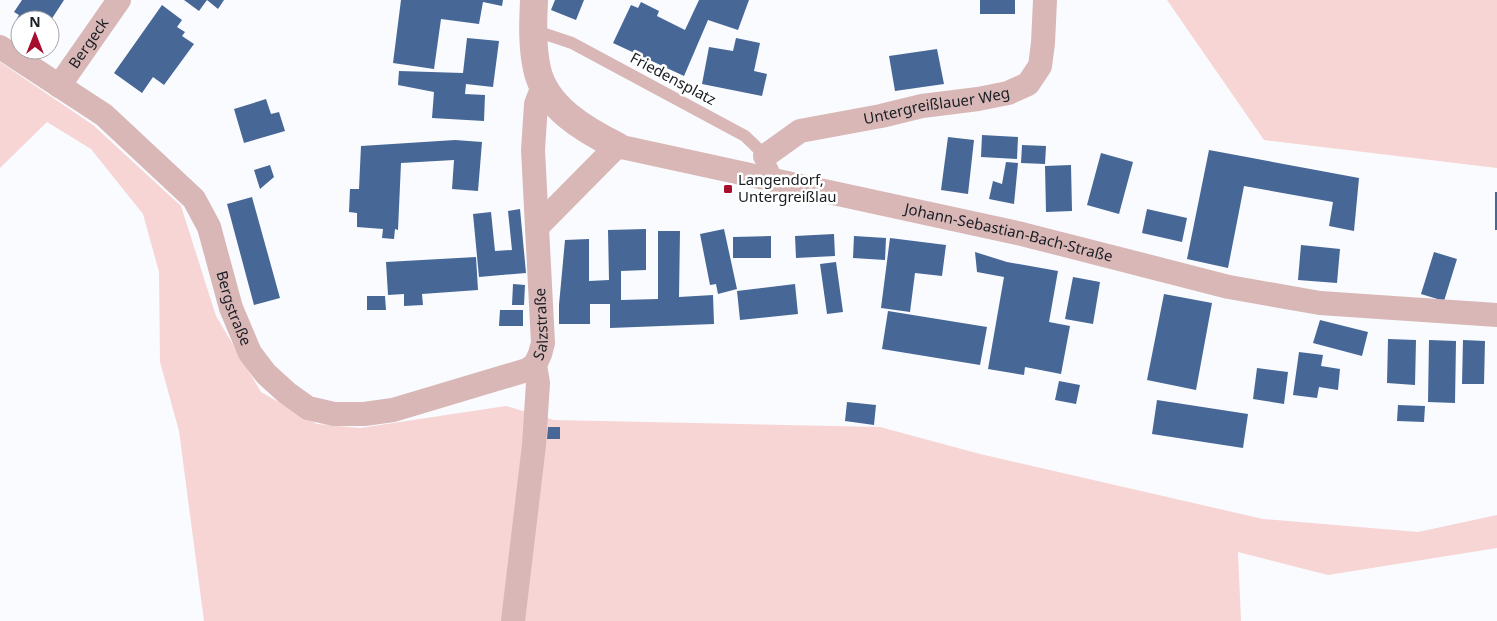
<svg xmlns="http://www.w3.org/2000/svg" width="1497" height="621" font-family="'Noto Sans',sans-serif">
<rect width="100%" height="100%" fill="#f9fbff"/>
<path fill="#f7d5d4" d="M 1167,0 L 1497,0 L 1497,168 L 1264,140 Z
M 0,62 L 93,125 L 181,206 L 216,316 L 261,392 L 317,424 L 360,428 L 506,406 L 554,420 L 880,427 L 980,454 L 1263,519 L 1418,532 L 1497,515 L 1497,548 L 1328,575 L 1238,552 L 1241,621 L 204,621 L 179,431 L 160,362 L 159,272 L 143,214 L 91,149 L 47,122 L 0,168 Z"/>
<path fill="#476797" d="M 22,0 L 64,0 L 51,20 L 20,20 L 20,25 L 15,22 L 19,15 L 14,12 Z
M 184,0 L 224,0 L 218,9 L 207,0 L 199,11 Z
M 401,0 L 503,0 L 502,6 L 483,2 L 479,24 L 441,19 L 434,69 L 393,63 Z
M 555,0 L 584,0 L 576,20 L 551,10 Z
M 699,0 L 749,0 L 738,30 L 708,20 L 684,76 L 613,43 L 631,5 L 638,8 L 641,2 L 659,11 L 657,16 L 685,30 Z
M 980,0 L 1015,0 L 1015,14 L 980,14 Z
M 162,5 L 182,20 L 177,27 L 185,32 L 182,36 L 194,44 L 164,85 L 153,77 L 142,93 L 114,73 Z
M 467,38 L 499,41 L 493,87 L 466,84 L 465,94 L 485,95 L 484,121 L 432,118 L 434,92 L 398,85 L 399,71 L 463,73 Z
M 736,38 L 760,43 L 754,71 L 767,74 L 762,96 L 702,84 L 709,47 L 733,51 Z
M 937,49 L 944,84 L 895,91 L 889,56 Z
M 266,99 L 271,114 L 279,112 L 285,131 L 244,143 L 234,109 Z
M 982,135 L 1018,137 L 1017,159 L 981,157 Z
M 948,137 L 974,140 L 968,194 L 941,190 Z
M 455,140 L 482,142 L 478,191 L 452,189 L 454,160 L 401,163 L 398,230 L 395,229 L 394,239 L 382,238 L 383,229 L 357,227 L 357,213 L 349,212 L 350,189 L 359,189 L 361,146 Z
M 1022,145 L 1046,146 L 1045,164 L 1021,163 Z
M 1209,150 L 1359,178 L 1354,231 L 1329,226 L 1333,202 L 1244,186 L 1228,268 L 1187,259 Z
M 1101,153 L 1133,162 L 1119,214 L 1087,205 Z
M 1006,162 L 1018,163 L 1014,204 L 989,199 L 993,181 L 1002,184 Z
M 270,165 L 274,177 L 260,189 L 254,170 Z
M 1071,165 L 1072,211 L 1046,212 L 1045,166 Z
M 1495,192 L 1497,192 L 1497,230 L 1495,230 Z
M 252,197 L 280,298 L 254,305 L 227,204 Z
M 520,209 L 526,273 L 479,277 L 473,214 L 491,212 L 495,251 L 512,250 L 508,211 Z
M 1147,209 L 1187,218 L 1182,242 L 1142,233 Z
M 646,229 L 646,270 L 621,271 L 621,300 L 658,299 L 658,231 L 680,231 L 679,297 L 713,295 L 714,324 L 610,328 L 610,304 L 590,304 L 590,324 L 559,324 L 559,305 L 565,240 L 589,239 L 589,281 L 609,280 L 608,230 Z
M 724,229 L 737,289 L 718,294 L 716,284 L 710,285 L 700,234 Z
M 834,234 L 835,256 L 796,258 L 795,236 Z
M 771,236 L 771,258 L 733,258 L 733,237 Z
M 854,236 L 886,238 L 885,260 L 853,258 Z
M 890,238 L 946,245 L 942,276 L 915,273 L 910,312 L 881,308 Z
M 1301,245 L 1340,249 L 1337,283 L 1298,280 Z
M 975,252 L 1007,262 L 1058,271 L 1049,322 L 1070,326 L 1061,374 L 1025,367 L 1024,375 L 988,369 L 1004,277 L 977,272 Z
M 1434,252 L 1457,259 L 1444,301 L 1421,294 Z
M 476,257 L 478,290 L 422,294 L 423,305 L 404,306 L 404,294 L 388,295 L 386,262 Z
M 836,262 L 843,312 L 827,314 L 820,264 Z
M 1073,277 L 1100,282 L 1093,324 L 1065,319 Z
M 513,284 L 525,285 L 524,305 L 512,305 Z
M 795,284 L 798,314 L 740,320 L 737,291 Z
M 1164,294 L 1212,303 L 1196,390 L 1147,380 Z
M 367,296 L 385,296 L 386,310 L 367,310 Z
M 500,310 L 523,310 L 523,326 L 499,326 Z
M 888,311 L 987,327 L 980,365 L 882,349 Z
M 1320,320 L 1368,332 L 1362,356 L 1313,343 Z
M 1388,339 L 1416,340 L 1415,385 L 1387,383 Z
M 1429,340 L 1456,341 L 1455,403 L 1428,402 Z
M 1463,340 L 1485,341 L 1484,384 L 1462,384 Z
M 1299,352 L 1323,355 L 1321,366 L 1340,369 L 1338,390 L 1319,387 L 1317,398 L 1293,395 Z
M 1257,368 L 1288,372 L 1284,404 L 1253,399 Z
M 1059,381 L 1080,385 L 1076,404 L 1055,400 Z
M 1157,400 L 1248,414 L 1243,448 L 1152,434 Z
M 847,402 L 876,405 L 874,425 L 845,421 Z
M 1398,405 L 1425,406 L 1424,422 L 1397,421 Z
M 548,427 L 560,427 L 560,439 L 547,439 Z"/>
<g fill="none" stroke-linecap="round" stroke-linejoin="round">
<path stroke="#d8b7b6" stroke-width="12" d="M 533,30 L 572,43 L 745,136 C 761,152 772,159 776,181"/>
<g stroke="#d8b7b6" stroke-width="24">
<path id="s1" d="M 0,47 L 104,115 L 194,199 L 209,227 L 231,308 L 250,353 L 266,374 L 287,393 L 308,408 L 334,414 L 364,414 L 393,410 L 527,370 L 535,365"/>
<path id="s2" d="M 59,86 L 119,0"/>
<path id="s3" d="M 765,156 L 800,131 L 881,116 L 922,106 L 978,99 L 1008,93 L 1028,84 L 1040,66 L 1043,43 L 1045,0"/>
<path id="s4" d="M 537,227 L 617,146 L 1022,234 L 1229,287 L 1320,303 L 1497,315"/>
<path id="s5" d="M 513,621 L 534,445 L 538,383 L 535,365 L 540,354 L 543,343 L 533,150 L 536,104 L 543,86"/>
</g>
<path stroke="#d8b7b6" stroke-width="28" d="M 534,0 C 533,23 532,46 537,69 C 545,107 585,130 617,146"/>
</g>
<rect fill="#a70e2d" stroke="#fff" stroke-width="2" x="723" y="184" width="10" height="10" rx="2.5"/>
<g text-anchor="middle" stroke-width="5" stroke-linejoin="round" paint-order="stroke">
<g font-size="15" fill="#1a1e24" stroke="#fff">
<text dy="5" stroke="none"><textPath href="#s2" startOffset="52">Bergeck</textPath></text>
<text transform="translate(673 79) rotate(28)" y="5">Friedensplatz</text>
<text dy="5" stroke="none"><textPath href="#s3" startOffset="182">Untergreißlauer Weg</textPath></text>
<text dy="5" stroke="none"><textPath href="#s4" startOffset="515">Johann-Sebastian-Bach-Straße</textPath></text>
<text dy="5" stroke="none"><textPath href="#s1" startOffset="364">Bergstraße</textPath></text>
<text dy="5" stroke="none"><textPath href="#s5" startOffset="300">Salzstraße</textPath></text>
</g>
<g font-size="15" fill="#1a1e24" stroke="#fff" text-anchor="start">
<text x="738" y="185">Langendorf,<tspan x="738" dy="17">Untergreißlau</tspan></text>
</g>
</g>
<g transform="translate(35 35)"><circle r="24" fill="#ffffff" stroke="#a3a5a7"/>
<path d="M0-4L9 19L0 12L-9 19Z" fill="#a70e2d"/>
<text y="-8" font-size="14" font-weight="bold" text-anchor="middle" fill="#1a1e24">N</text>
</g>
</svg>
